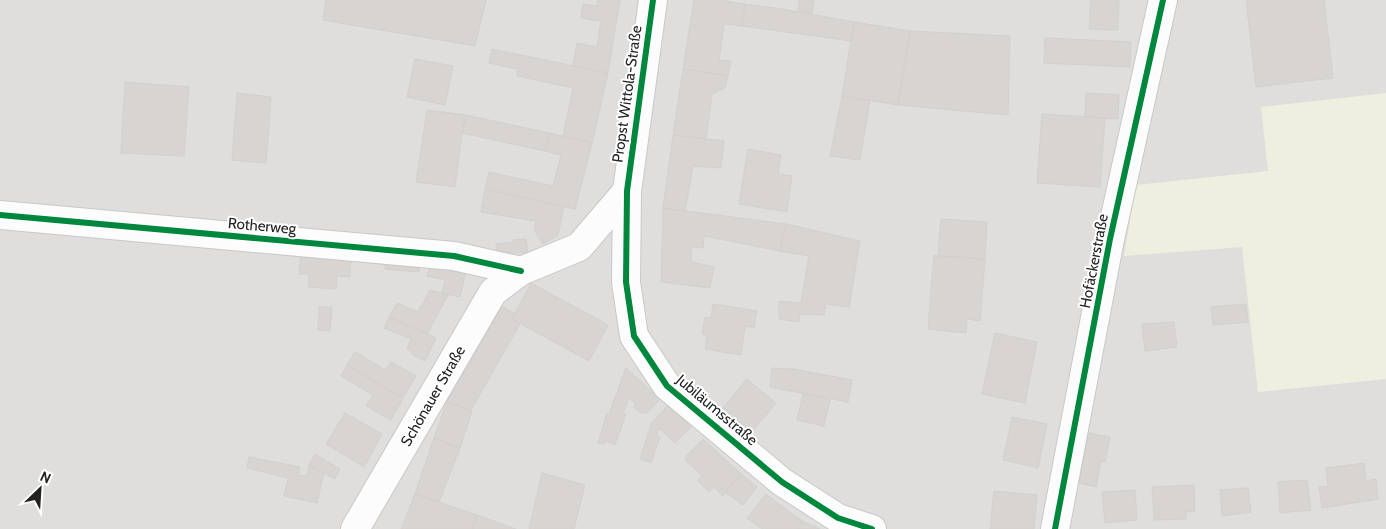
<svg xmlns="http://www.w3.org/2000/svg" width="1386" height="529" font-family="Cabin,sans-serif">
<rect width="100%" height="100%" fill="#f0eeeb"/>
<path fill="#dfdedc" d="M 0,0 L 1386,0 L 1386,529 L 0,529 Z"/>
<path fill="#efefdf" d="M 1386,93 L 1386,379 L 1258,392 L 1242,247 L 1124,256 L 1136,185 L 1268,171 L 1261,107 Z"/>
<path fill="#d7d4d2" stroke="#d3d0cc" d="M 326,0 L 486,0 L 475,46 L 323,20 Z
M 598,0 L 620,0 L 608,73 L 573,66 L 577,43 L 597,47 L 601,21 L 581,18 L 583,4 L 597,6 Z
M 694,0 L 719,0 L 745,4 L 742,26 L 724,24 L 719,60 L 731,61 L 728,76 L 683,69 Z
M 799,0 L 814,0 L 812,13 L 798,11 Z
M 1091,0 L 1119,0 L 1118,30 L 1089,29 Z
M 1246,0 L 1324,0 L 1333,78 L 1256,87 Z
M 745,4 L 782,9 L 854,22 L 851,41 L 742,26 Z
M 854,22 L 910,31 L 898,105 L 842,96 Z
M 910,31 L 1010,36 L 1008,115 L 898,105 Z
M 1045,38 L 1131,42 L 1130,67 L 1044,63 Z
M 492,49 L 608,73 L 592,143 L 563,136 L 573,88 L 517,76 L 518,69 L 489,63 Z
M 415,59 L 453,66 L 445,105 L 407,97 Z
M 683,69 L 728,76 L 725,88 L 712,94 L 706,139 L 673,135 Z
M 125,82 L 189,87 L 184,156 L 121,153 Z
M 237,93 L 271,97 L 266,163 L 232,160 Z
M 1086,93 L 1119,95 L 1118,119 L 1085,117 Z
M 842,96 L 870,100 L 860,160 L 830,156 Z
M 427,110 L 466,115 L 462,133 L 455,187 L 416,182 Z
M 1042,114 L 1105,118 L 1100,187 L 1037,183 Z
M 466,115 L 549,133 L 545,151 L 462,133 Z
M 549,133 L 592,143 L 575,209 L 485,189 L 489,172 L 553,186 L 561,155 L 545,151 Z
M 673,135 L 724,141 L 721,168 L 693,166 L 685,211 L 663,208 Z
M 748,149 L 781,155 L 778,174 L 792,176 L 787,212 L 739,204 Z
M 485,189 L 564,206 L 558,235 L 543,244 L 534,230 L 536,221 L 481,212 Z
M 663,208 L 786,224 L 780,251 L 704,236 L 703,248 L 692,247 L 691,262 L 714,267 L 710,288 L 661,282 Z
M 941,219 L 987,222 L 985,259 L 938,256 Z
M 786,224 L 860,241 L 849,307 L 826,304 L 824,315 L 800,314 L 799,322 L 779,319 L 779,301 L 801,303 L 809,256 L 780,251 Z
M 526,239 L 528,252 L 497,254 L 496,244 L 514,242 L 513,240 Z
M 301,251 L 351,254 L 350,277 L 337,276 L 336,289 L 308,287 L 309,274 L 299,274 Z
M 934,255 L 985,259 L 980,321 L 967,319 L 966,333 L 928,329 Z
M 386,257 L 420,260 L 419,272 L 385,269 Z
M 431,262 L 467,266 L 460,297 L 442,293 L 445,280 L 427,276 Z
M 531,283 L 608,325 L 589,361 L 512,319 Z
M 430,290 L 448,295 L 427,334 L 389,317 L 397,303 L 418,312 Z
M 713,304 L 757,311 L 754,328 L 745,326 L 741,355 L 705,349 L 707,335 L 702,334 L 705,317 L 711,318 Z
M 1246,304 L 1248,322 L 1213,325 L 1211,307 Z
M 502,306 L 515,314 L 512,319 L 520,324 L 471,410 L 447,402 Z
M 319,307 L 332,307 L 330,331 L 318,330 Z
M 389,317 L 436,338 L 425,361 L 411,354 L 413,352 L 407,349 L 411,339 L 384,328 Z
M 1174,322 L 1177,347 L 1145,351 L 1142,324 Z
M 995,333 L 1037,342 L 1025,403 L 982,394 Z
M 355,352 L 386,370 L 391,362 L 416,376 L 403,398 L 347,365 Z
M 347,365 L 403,398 L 391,420 L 366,406 L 373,395 L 341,376 Z
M 626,368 L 660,399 L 647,413 L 645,412 L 642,414 L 634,407 L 636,404 L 629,398 L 623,413 L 626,414 L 615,445 L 605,441 L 604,444 L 598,443 L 607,413 L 609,414 Z
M 772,368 L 793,369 L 852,380 L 848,402 L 770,387 Z
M 747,379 L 776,403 L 752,432 L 723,408 Z
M 803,394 L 830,400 L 824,426 L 797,420 Z
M 447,402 L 472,411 L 460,448 L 434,438 Z
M 668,405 L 691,427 L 675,443 L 659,428 L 656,436 L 660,437 L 651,463 L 640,459 L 652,422 Z
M 345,413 L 382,434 L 364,467 L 326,444 Z
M 1012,417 L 1047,424 L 1038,468 L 1003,460 Z
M 1088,433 L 1110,437 L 1105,462 L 1101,461 L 1096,487 L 1079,483 Z
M 434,438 L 460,448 L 439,502 L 415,494 Z
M 703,439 L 740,473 L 723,496 L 714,487 L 709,492 L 698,481 L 702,476 L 685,460 L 686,456 Z
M 315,454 L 340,469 L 335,479 L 309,465 Z
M 249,457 L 300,467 L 298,475 L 307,476 L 309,465 L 324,473 L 317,503 L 284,496 L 288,478 L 247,468 Z
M 1364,463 L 1366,481 L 1376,479 L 1378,499 L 1322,508 L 1319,487 L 1328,486 L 1326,468 Z
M 542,473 L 585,485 L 574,529 L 529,529 Z
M 740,473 L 757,487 L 743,505 L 725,492 Z
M 1307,480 L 1311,510 L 1280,513 L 1278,482 Z
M 1194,485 L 1195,511 L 1186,512 L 1186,519 L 1154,520 L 1152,487 Z
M 1248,488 L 1251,512 L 1222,516 L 1220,490 Z
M 1135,490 L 1137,520 L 1105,523 L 1102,492 Z
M 994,491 L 1037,495 L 1034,529 L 990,529 Z
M 415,494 L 477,515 L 472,529 L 401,529 Z
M 766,494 L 802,521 L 798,529 L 762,529 L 747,518 Z
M 477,515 L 516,529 L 472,529 Z
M 802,521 L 820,529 L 798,529 Z"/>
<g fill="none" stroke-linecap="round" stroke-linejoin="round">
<g stroke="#c9c8c7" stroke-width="30">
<path id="minor" d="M 653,0 L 627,191 L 626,282 L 634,336 L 667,386 L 782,482 L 838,518 L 872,529
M 0,215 L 454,256 L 521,271
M 355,529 L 493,292 L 521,271 L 579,247 L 627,191
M 1055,529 L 1110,239 L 1163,0"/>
</g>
<use href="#minor" stroke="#fdfcfc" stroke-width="28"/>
<g stroke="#fff" stroke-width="9">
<path id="cycleway" d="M 653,0 L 627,191 L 626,282 L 634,336 L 667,386 L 782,482 L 838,518 L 872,529
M 0,215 L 454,256 L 521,271
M 1055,529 L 1110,239 L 1163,0"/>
</g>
<use href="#cycleway" stroke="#00873e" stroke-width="6"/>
</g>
<g text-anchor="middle" stroke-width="4" stroke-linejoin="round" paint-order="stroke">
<g font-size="15" fill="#222" stroke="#fff">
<text transform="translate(627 94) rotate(-82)" y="5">Propst Wittola-Straße</text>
<text transform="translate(262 226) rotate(5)" y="5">Rotherweg</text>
<text transform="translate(1094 261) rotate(-79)" y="5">Hofäckerstraße</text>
<text transform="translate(433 396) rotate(-60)" y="5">Schönauer Straße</text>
<text transform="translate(717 410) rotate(40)" y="5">Jubiläumsstraße</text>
</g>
</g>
<g transform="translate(40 489) rotate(25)" stroke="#ffffff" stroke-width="4" paint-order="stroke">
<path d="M0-4L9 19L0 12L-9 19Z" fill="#222222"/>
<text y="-8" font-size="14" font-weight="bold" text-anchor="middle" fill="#222222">N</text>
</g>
</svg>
